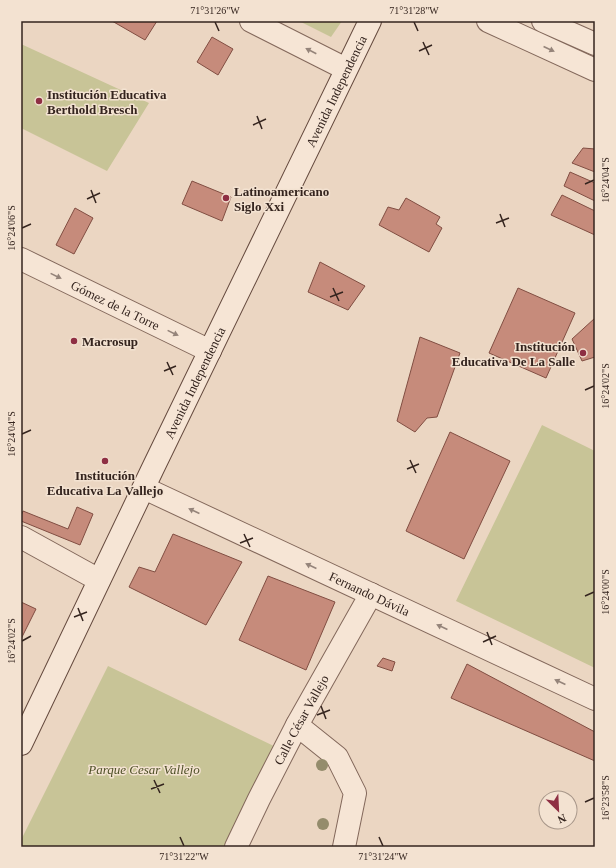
<svg xmlns="http://www.w3.org/2000/svg" width="616" height="868" font-family="Georgia,serif">
<rect width="100%" height="100%" fill="#ebd6c2"/>
<path fill="#c8c497" d="M 299,21 L 342,21 L 331,37 Z
M 21,44 L 149,103 L 107,171 L 21,128 Z
M 542,425 L 595,451 L 595,668 L 456,601 Z
M 108,666 L 278,748 L 229,847 L 21,847 L 21,840 Z"/>
<path fill="#c68b7b" stroke="#814e42" d="M 112,21 L 157,21 L 145,40 Z
M 212,37 L 233,49 L 218,75 L 197,62 Z
M 583,148 L 595,149 L 595,172 L 572,163 Z
M 570,172 L 595,183 L 595,201 L 564,186 Z
M 192,181 L 231,197 L 222,221 L 182,204 Z
M 562,195 L 595,211 L 595,235 L 551,215 Z
M 406,198 L 440,217 L 436,224 L 442,228 L 429,252 L 379,225 L 388,207 L 399,210 Z
M 75,208 L 93,218 L 74,254 L 56,245 Z
M 320,262 L 365,286 L 348,310 L 308,292 Z
M 518,288 L 575,313 L 546,378 L 489,353 Z
M 595,318 L 595,357 L 582,361 L 572,339 Z
M 420,337 L 460,353 L 437,417 L 427,418 L 415,432 L 397,421 Z
M 450,432 L 510,461 L 464,559 L 406,531 Z
M 77,507 L 93,514 L 80,545 L 21,521 L 21,516 L 23,511 L 68,529 Z
M 173,534 L 242,562 L 206,625 L 129,587 L 139,567 L 155,572 Z
M 268,576 L 335,602 L 306,670 L 239,640 Z
M 21,602 L 36,609 L 21,639 Z
M 383,658 L 395,662 L 392,671 L 377,666 Z
M 467,664 L 595,732 L 595,761 L 451,698 Z"/>
<g fill="none" stroke-linecap="round" stroke-linejoin="round">
<g stroke="#83685b" stroke-width="24">
<g id="minor">
<path id="s1" d="M 144,488 L 595,699"/>
<path d="M 21,537 L 99,580"/>
<path d="M 297,725 L 337,757 L 355,793 L 344,847"/>
<path id="s2" d="M 236,847 L 259,799 L 297,725 L 371,594"/>
</g>
</g>
<g stroke="#83685b" stroke-width="24">
<g id="tertiary">
<path d="M 251,21 L 346,69"/>
<path d="M 488,21 L 595,70"/>
<path d="M 543,21 L 595,44"/>
<path id="s3" d="M 21,259 L 210,351"/>
</g>
</g>
<g stroke="#654a3e" stroke-width="24">
<g id="secondary">
<path id="s4" d="M 21,744 L 153,468 L 370,21"/>
</g>
</g>
<use href="#minor" stroke="#f6e5d5" stroke-width="22"/>
<use href="#tertiary" stroke="#f6e5d5" stroke-width="22"/>
<use href="#secondary" stroke="#f6e5d5" stroke-width="22"/>
</g>
<g fill="#948c6c">
<circle cx="322" cy="765" r="6"/>
<circle cx="323" cy="824" r="6"/>
</g>
<defs><path id="oneway-solid" d="M-6-.8H1V-3.2L6.5 0L1 3.2V.8H-6Z"/></defs>
<g fill="#95847a">
<use href="#oneway-solid" transform="translate(549 49) rotate(25)"/>
<use href="#oneway-solid" transform="translate(311 51) rotate(-153)"/>
<use href="#oneway-solid" transform="translate(56 276) rotate(26)"/>
<use href="#oneway-solid" transform="translate(173 333) rotate(26)"/>
<use href="#oneway-solid" transform="translate(194 511) rotate(-155)"/>
<use href="#oneway-solid" transform="translate(311 566) rotate(-155)"/>
<use href="#oneway-solid" transform="translate(442 627) rotate(-155)"/>
<use href="#oneway-solid" transform="translate(560 682) rotate(-155)"/>
</g>
<path fill="none" stroke="#34241e" stroke-width="1.5" d="M 215,22 L 219,31M 414,22 L 418,31M 423,42 L 429,55M 419,51 L 432,45M 257,116 L 262,129M 253,125 L 266,119M 585,184 L 594,180M 91,190 L 96,203M 87,199 L 100,193M 500,214 L 505,227M 496,223 L 509,218M 22,228 L 31,224M 333,288 L 339,301M 330,297 L 343,292M 167,362 L 173,375M 164,371 L 176,366M 585,390 L 594,386M 22,434 L 31,430M 410,460 L 416,473M 407,469 L 419,464M 244,534 L 250,547M 240,543 L 253,538M 585,596 L 594,592M 78,608 L 83,621M 74,617 L 87,612M 487,632 L 492,645M 22,641 L 31,636M 483,642 L 496,636M 321,706 L 326,719M 317,715 L 330,710M 154,780 L 160,793M 151,789 L 164,784M 585,802 L 594,798M 180,837 L 184,846M 379,837 L 383,846"/>
<g fill="#8e2f43" stroke="#f3e2d1" stroke-width="1.5">
<circle cx="39" cy="101" r="4"/>
<circle cx="226" cy="198" r="4"/>
<circle cx="74" cy="341" r="4"/>
<circle cx="583" cy="353" r="4"/>
<circle cx="105" cy="461" r="4"/>
</g>
<g text-anchor="middle" stroke-width="3" stroke-linejoin="round" paint-order="stroke">
<g font-size="13" fill="#34241e" stroke="#f3e2d1">
<text dy="5" stroke="none"><textPath href="#s4" startOffset="725">Avenida Independencia</textPath></text>
<text dy="5" stroke="none"><textPath href="#s3" startOffset="105">Gómez de la Torre</textPath></text>
<text dy="5" stroke="none"><textPath href="#s4" startOffset="401">Avenida Independencia</textPath></text>
<text dy="5" stroke="none"><textPath href="#s1" startOffset="249">Fernando Dávila</textPath></text>
<text dy="5" stroke="none"><textPath href="#s2" startOffset="143">Calle César Vallejo</textPath></text>
</g>
<g font-size="13" font-weight="bold" fill="#34241e" stroke="#f3e2d1" text-anchor="start">
<text x="47" y="99">Institución Educativa<tspan x="47" dy="15">Berthold Bresch</tspan></text>
<text x="234" y="196">Latinoamericano<tspan x="234" dy="15">Siglo Xxi</tspan></text>
<text x="82" y="346">Macrosup</text>
<text x="575" y="351" text-anchor="end">Institución<tspan x="575" dy="15">Educativa De La Salle</tspan></text>
<text x="105" y="480" text-anchor="middle">Institución<tspan x="105" dy="15">Educativa La Vallejo</tspan></text>
</g>
<g font-size="13" font-style="italic" fill="#4d4f26" stroke="#f3e2d1">
<text x="144" y="774">Parque Cesar Vallejo</text>
</g>
</g>
<rect width="616" height="868" fill="none" stroke="#f3e2d1" stroke-width="44"/>
<g transform="translate(558 810) rotate(156)"><circle r="19" fill="#f3e2d1" stroke="#a79689"/>
<path d="M0-3L7 15L0 10L-7 15Z" fill="#8e2f43"/>
<text y="-6" font-size="11" font-weight="bold" text-anchor="middle" fill="#34241e">N</text>
</g>
<rect x="22" y="22" width="572" height="824" fill="none" stroke="#34241e" stroke-width="1.5"/>
<g font-size="10" text-anchor="middle" fill="#34241e">
<text x="215" y="14">71°31'26"W</text>
<text x="414" y="14">71°31'28"W</text>
<text transform="translate(605 180) rotate(-90)" y="4">16°24'04"S</text>
<text transform="translate(11 228) rotate(-90)" y="4">16°24'06"S</text>
<text transform="translate(605 386) rotate(-90)" y="4">16°24'02"S</text>
<text transform="translate(11 434) rotate(-90)" y="4">16°24'04"S</text>
<text transform="translate(605 592) rotate(-90)" y="4">16°24'00"S</text>
<text transform="translate(11 641) rotate(-90)" y="4">16°24'02"S</text>
<text transform="translate(605 798) rotate(-90)" y="4">16°23'58"S</text>
<text x="184" y="860">71°31'22"W</text>
<text x="383" y="860">71°31'24"W</text>
</g>
</svg>
